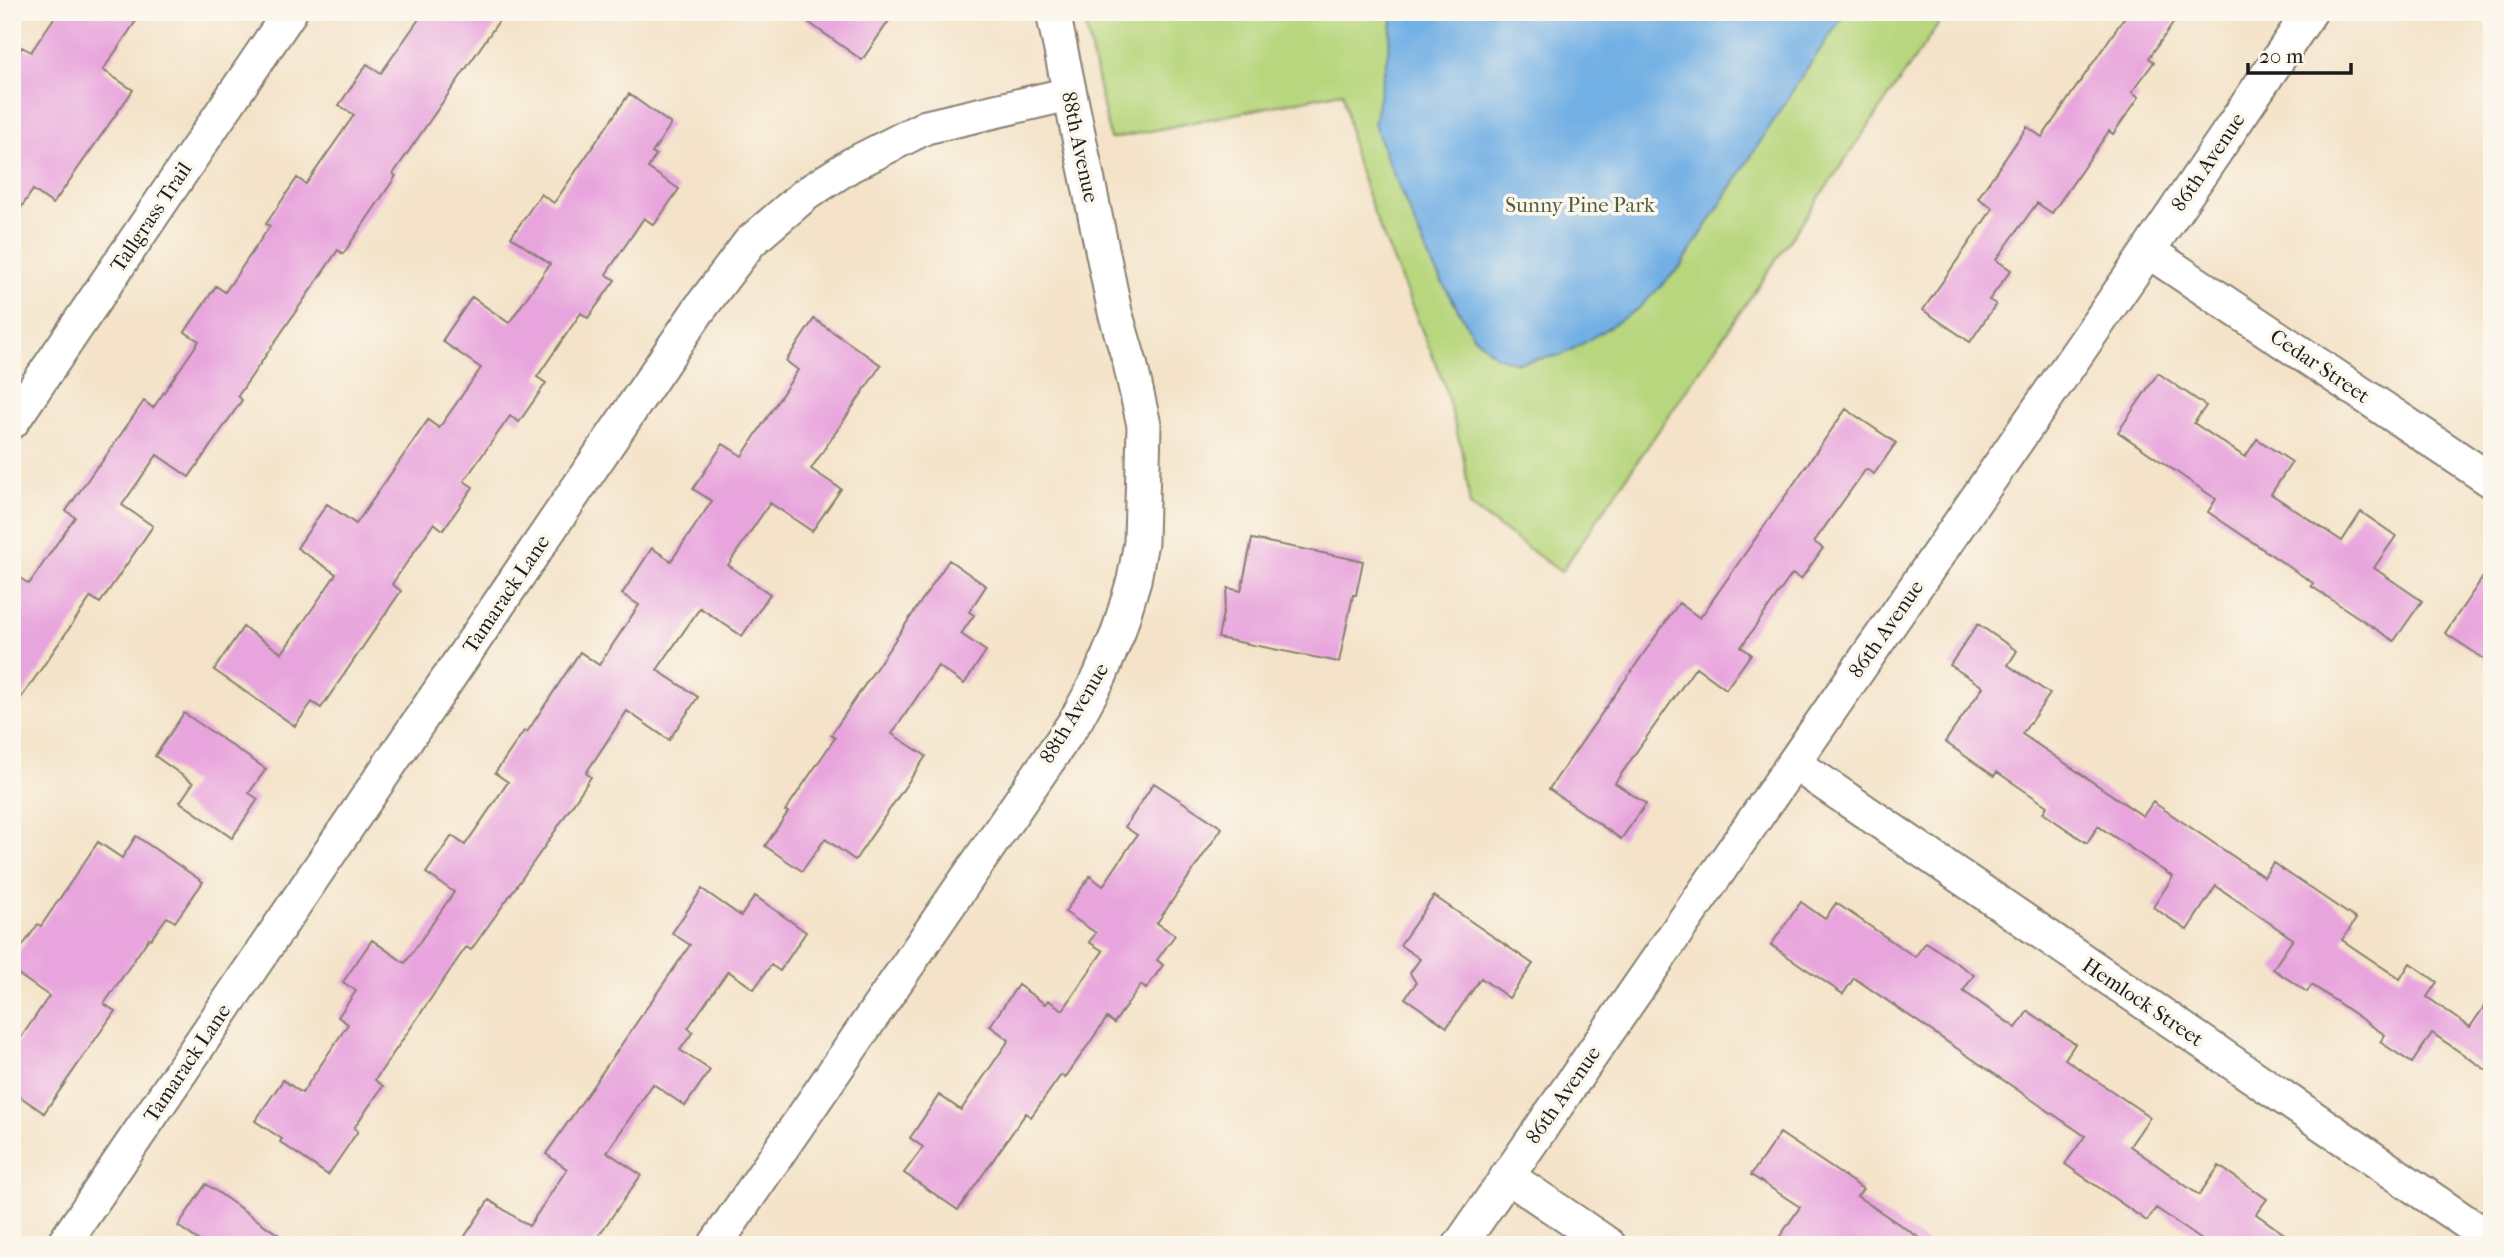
<svg xmlns="http://www.w3.org/2000/svg" width="2504" height="1257" font-family="'IM FELL French Canon',serif">
<rect width="100%" height="100%" fill="#fbf7ec"/>
<filter id="ink" filterUnits="userSpaceOnUse"><feTurbulence type="fractalNoise" baseFrequency=".0143" numOctaves="2"/><feDisplacementMap in="SourceGraphic" scale="14" xChannelSelector="R" yChannelSelector="G"/><feConvolveMatrix kernelMatrix="1 2 1 2 8 2 1 2 1" color-interpolation-filters="sRGB"/></filter>
<filter id="wash" filterUnits="userSpaceOnUse"><feTurbulence type="fractalNoise" baseFrequency=".00686" numOctaves="4" result="noise"/><feDisplacementMap in="SourceGraphic" scale="28" xChannelSelector="R" yChannelSelector="G"/><feGaussianBlur stdDeviation="1.57" result="paint"/><feColorMatrix in="noise" values="0 0 0 0 0 0 0 0 0 0 0 0 0 0 0 0 0 1.4 0 .05"/><feComposite in="paint" operator="in"/></filter>
<g filter="url(#wash)">
<rect width="100%" height="100%" fill="#f4e3c9"/>
<path fill="#b7d67d" stroke="#6a794c" stroke-width="2" d="M 1083,12 L 1947,12 L 1561,572 L 1470,506 L 1464,459 L 1444,384 L 1375,216 L 1354,155 L 1343,92 L 1110,139 Z"/>
<path fill="#71afe4" stroke="#466680" stroke-width="2" d="M 1393,12 L 1846,12 L 1804,73 L 1681,266 L 1638,309 L 1587,341 L 1562,355 L 1517,363 L 1496,356 L 1474,337 L 1431,263 L 1385,154 L 1374,123 L 1389,46 Z"/>
<g id="blocks">
<path fill="#e8a4dd" d="M 58,12 L 142,12 L 103,70 L 133,90 L 53,204 L 33,190 L 12,221 L 12,62 L 22,47 L 31,52 Z
M 424,12 L 505,12 L 393,174 L 396,176 L 343,254 L 338,250 L 238,396 L 242,400 L 189,477 L 157,455 L 122,505 L 153,526 L 100,603 L 91,597 L 12,711 L 12,573 L 29,584 L 75,517 L 66,511 L 98,465 L 99,466 L 144,401 L 153,408 L 199,341 L 185,332 L 216,286 L 225,292 L 270,226 L 266,224 L 297,178 L 306,184 L 354,115 L 339,105 L 367,64 L 381,73 Z
M 794,12 L 895,12 L 862,60 Z
M 2128,12 L 2181,12 L 2149,58 L 2154,62 L 2132,92 L 2139,97 L 2113,134 L 2109,131 L 2052,213 L 2037,203 L 1996,260 L 2011,270 L 1989,300 L 1996,304 L 1970,342 L 1923,310 L 1993,208 L 1978,198 L 2027,127 L 2042,137 Z
M 629,94 L 671,124 L 652,153 L 656,155 L 648,168 L 679,189 L 654,225 L 644,218 L 606,274 L 615,280 L 588,318 L 581,313 L 537,377 L 546,383 L 519,422 L 510,416 L 464,481 L 473,487 L 443,530 L 434,523 L 392,584 L 401,591 L 321,708 L 312,702 L 295,726 L 214,670 L 243,627 L 282,653 L 336,574 L 297,548 L 327,504 L 356,524 L 428,420 L 439,428 L 481,368 L 442,341 L 472,297 L 509,323 L 550,264 L 511,237 L 541,194 L 554,203 Z
M 814,319 L 881,365 L 811,469 L 841,489 L 812,531 L 770,503 L 728,565 L 770,594 L 742,636 L 700,608 L 657,670 L 698,697 L 669,740 L 627,711 L 586,773 L 591,777 L 545,846 L 471,950 L 466,947 L 375,1080 L 383,1086 L 354,1128 L 358,1131 L 328,1175 L 280,1142 L 282,1139 L 255,1121 L 283,1080 L 302,1093 L 348,1024 L 338,1017 L 356,991 L 343,982 L 372,940 L 405,963 L 454,892 L 426,873 L 452,836 L 465,845 L 508,782 L 495,773 L 524,731 L 527,732 L 580,652 L 599,665 L 639,605 L 622,594 L 652,548 L 671,561 L 712,501 L 693,489 L 723,444 L 742,456 L 798,370 L 786,361 Z
M 2158,373 L 2206,406 L 2194,423 L 2245,457 L 2257,439 L 2292,462 L 2271,494 L 2342,541 L 2361,512 L 2396,536 L 2374,568 L 2422,601 L 2394,641 L 2311,586 L 2313,583 L 2208,512 L 2216,499 L 2118,432 Z
M 1846,409 L 1896,443 L 1874,474 L 1866,469 L 1814,542 L 1823,548 L 1801,579 L 1792,574 L 1741,647 L 1751,654 L 1726,689 L 1696,667 L 1648,735 L 1615,783 L 1646,804 L 1621,839 L 1549,789 L 1679,603 L 1700,618 Z
M 1252,539 L 1363,561 L 1356,595 L 1353,595 L 1339,662 L 1218,638 L 1228,588 L 1241,591 Z
M 949,560 L 986,586 L 969,612 L 974,615 L 961,634 L 986,651 L 964,684 L 938,666 L 892,734 L 926,756 L 855,860 L 825,839 L 802,871 L 765,846 L 788,812 L 785,811 L 835,738 L 831,735 Z
M 2492,564 L 2492,664 L 2445,633 Z
M 1978,624 L 2017,651 L 2008,665 L 2050,694 L 2022,734 L 2143,816 L 2153,802 L 2264,877 L 2273,863 L 2356,919 L 2342,940 L 2400,979 L 2410,963 L 2437,982 L 2427,997 L 2470,1027 L 2492,995 L 2492,1074 L 2432,1033 L 2412,1063 L 2380,1042 L 2385,1035 L 2312,985 L 2307,992 L 2273,969 L 2293,939 L 2216,886 L 2187,930 L 2153,907 L 2173,877 L 2098,826 L 2087,843 L 2043,813 L 2047,806 L 1997,772 L 1994,776 L 1945,742 L 1983,687 L 1950,665 Z
M 184,713 L 266,769 L 249,793 L 258,799 L 232,838 L 180,802 L 193,783 L 155,756 Z
M 1154,783 L 1222,828 L 1157,923 L 1175,935 L 1157,960 L 1163,965 L 1146,989 L 1141,985 L 1114,1023 L 1107,1018 L 1065,1078 L 1061,1075 L 1031,1117 L 1026,1113 L 958,1210 L 904,1173 L 923,1147 L 910,1138 L 939,1095 L 961,1110 L 1009,1040 L 990,1026 L 1018,985 L 1045,1004 L 1048,1000 L 1063,1010 L 1103,951 L 1089,942 L 1096,933 L 1065,912 L 1090,876 L 1103,886 L 1137,835 L 1125,827 Z
M 136,836 L 203,882 L 175,922 L 167,917 L 151,939 L 149,938 L 104,1004 L 115,1011 L 44,1113 L 12,1091 L 12,1051 L 49,996 L 12,970 L 12,961 L 38,924 L 41,926 L 98,842 L 122,858 Z
M 702,889 L 741,916 L 755,896 L 806,932 L 780,971 L 771,965 L 754,989 L 728,971 L 688,1028 L 693,1032 L 680,1050 L 710,1070 L 685,1106 L 653,1084 L 607,1152 L 641,1175 L 592,1245 L 459,1245 L 489,1200 L 529,1226 L 567,1169 L 546,1154 L 690,945 L 672,933 Z
M 1434,896 L 1533,964 L 1509,998 L 1481,978 L 1447,1027 L 1405,998 L 1416,983 L 1410,973 L 1420,959 L 1400,945 Z
M 1801,902 L 1825,919 L 1836,903 L 1915,957 L 1926,942 L 1974,975 L 1963,991 L 2016,1028 L 2028,1011 L 2075,1044 L 2065,1059 L 2150,1117 L 2130,1146 L 2199,1195 L 2219,1166 L 2267,1199 L 2256,1214 L 2300,1245 L 2209,1245 L 2156,1208 L 2147,1221 L 2065,1164 L 2085,1136 L 1854,978 L 1843,994 L 1771,945 Z
M 1780,1133 L 1863,1189 L 1857,1196 L 1930,1245 L 1774,1245 L 1800,1207 L 1751,1175 Z
M 206,1184 L 293,1245 L 205,1245 L 178,1226 Z"/>
</g>
</g>
<g filter="url(#ink)">
<use href="#blocks" fill-opacity="0" stroke="#888072" stroke-width="2"/>
<g fill="none" stroke-linecap="round" stroke-linejoin="round">
<g stroke="#888072" stroke-width="37">
<path id="minor" d="M 2148,251 L 2492,481
M 12,422 L 290,12
M 1794,763 L 2492,1240
M 1507,1176 L 1609,1245
M 63,1245 L 698,311 L 750,242 L 806,194 L 851,165 L 926,127 L 1069,94
M 715,1245 L 1076,720 L 1100,676 L 1118,633 L 1134,580 L 1141,542 L 1144,425 L 1130,363 L 1115,312 L 1053,12
M 1460,1245 L 2148,251 L 2310,12"/>
</g>
<use href="#minor" stroke="#fff" stroke-width="33"/>
</g>
</g>
<g text-anchor="middle" stroke-width="7" stroke-linejoin="round" paint-order="stroke">
<g font-size="21" fill="#1c1c1c" stroke="#fbf7ec">
<text transform="translate(1080 147) rotate(78)" y="7">88th Avenue</text>
<text transform="translate(2208 162) rotate(-56)" y="7">86th Avenue</text>
<text transform="translate(151 217) rotate(-56)" y="7">Tallgrass Trail</text>
<text transform="translate(2320 366) rotate(34)" y="7">Cedar Street</text>
<text transform="translate(506 594) rotate(-56)" y="7">Tamarack Lane</text>
<text transform="translate(1886 629) rotate(-55)" y="7">86th Avenue</text>
<text transform="translate(1074 713) rotate(-59)" y="7">88th Avenue</text>
<text transform="translate(2143 1002) rotate(34)" y="7">Hemlock Street</text>
<text transform="translate(187 1063) rotate(-56)" y="7">Tamarack Lane</text>
<text transform="translate(1563 1095) rotate(-55)" y="7">86th Avenue</text>
</g>
<g font-size="21" fill="#525d3e" stroke="#fbf7ec">
<text x="1580" y="212">Sunny Pine Park</text>
</g>
</g>
<rect width="2504" height="1257" fill="none" stroke="#fbf7ec" stroke-width="42"/>
<path d="M2248 63v10h103v-10" fill="none" stroke="#1c1c1c" stroke-width="3.5"/>
<text x="2259" y="63" font-size="21" fill="#1c1c1c" stroke="#fbf7ec" stroke-width="5" paint-order="stroke">20 m</text>
</svg>
